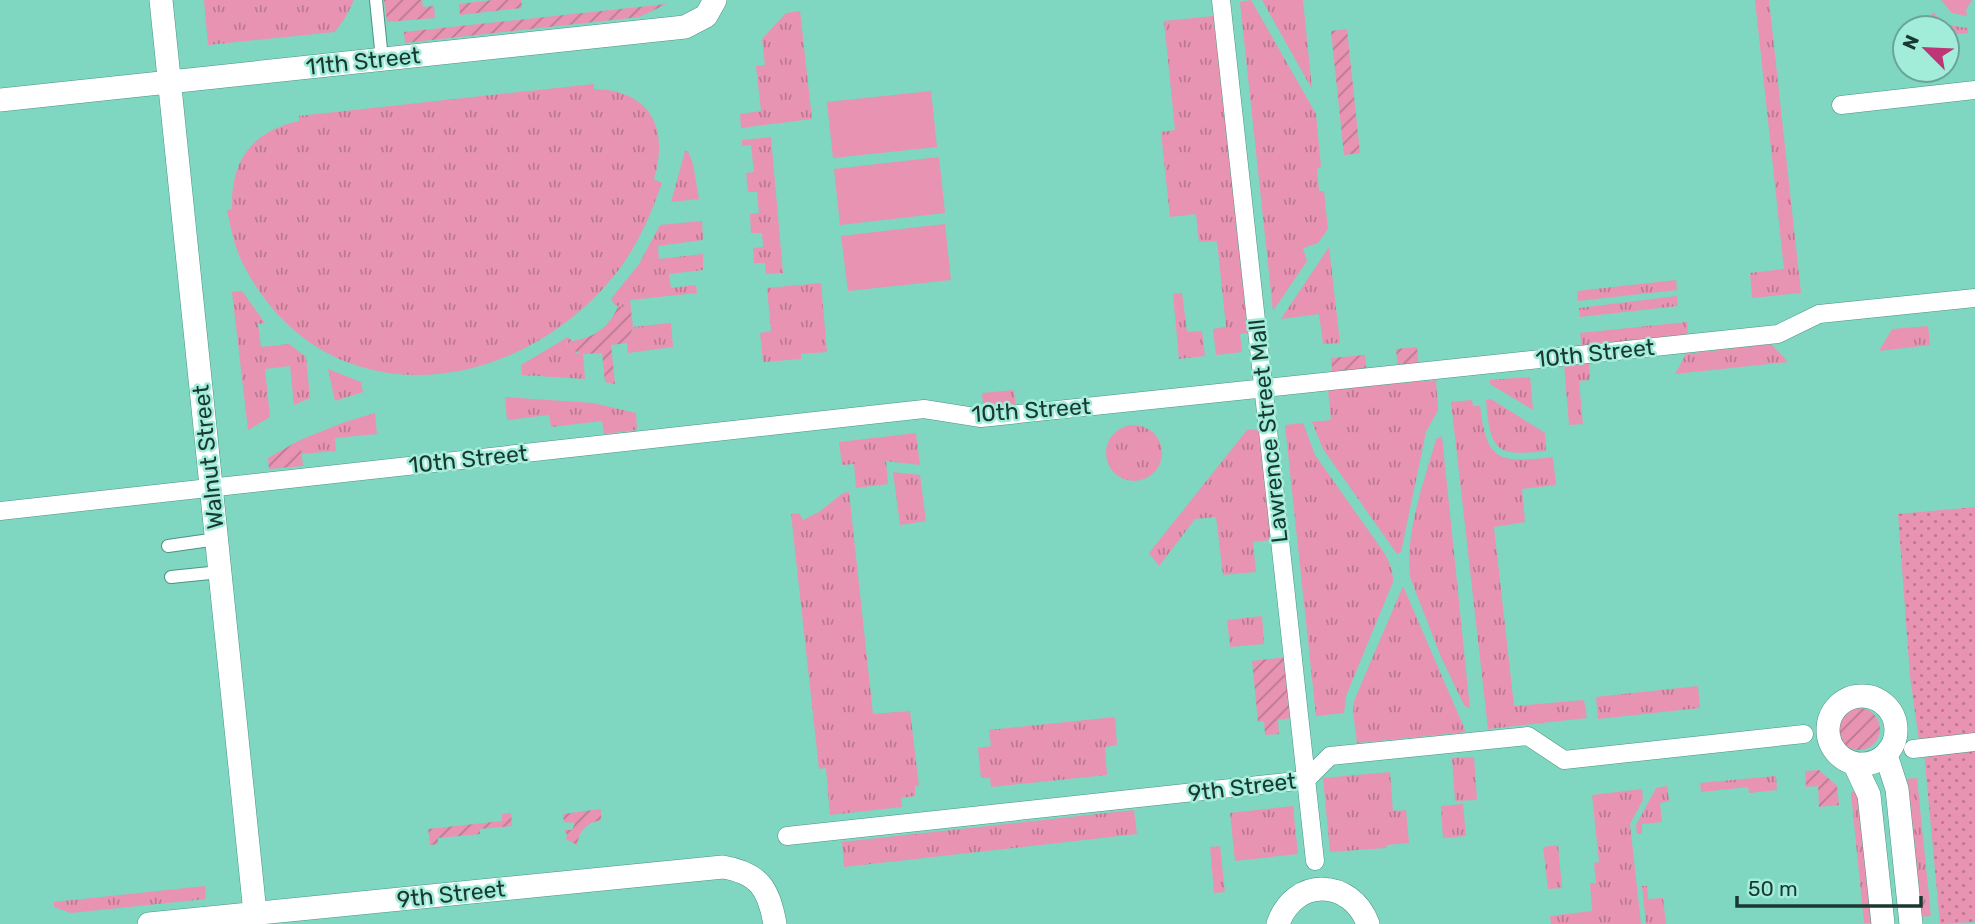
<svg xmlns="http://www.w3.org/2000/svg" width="1975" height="924" font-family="Rubik,sans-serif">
<defs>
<pattern id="grass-tufts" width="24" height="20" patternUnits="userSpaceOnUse" patternTransform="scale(1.75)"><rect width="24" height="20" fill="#e893b2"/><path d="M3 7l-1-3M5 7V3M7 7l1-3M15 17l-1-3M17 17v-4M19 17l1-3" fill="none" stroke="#bb7991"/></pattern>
<pattern id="park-dots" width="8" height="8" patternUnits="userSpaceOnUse" patternTransform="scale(1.75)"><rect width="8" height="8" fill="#e893b2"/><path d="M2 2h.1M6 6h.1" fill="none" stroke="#bb7991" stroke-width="1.8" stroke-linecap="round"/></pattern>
<pattern id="garden-furrows" width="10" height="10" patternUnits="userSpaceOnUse" patternTransform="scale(1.75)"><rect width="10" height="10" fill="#e893b2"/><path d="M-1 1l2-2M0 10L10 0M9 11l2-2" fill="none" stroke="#bb7991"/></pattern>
</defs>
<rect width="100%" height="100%" fill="#95e0cd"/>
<path fill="#7fd6c1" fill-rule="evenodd" d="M 0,0 L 1975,0 L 1975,924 L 0,924 ZM 1905,28 L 1947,28 L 1947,70 L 1905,70 Z"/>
<path fill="url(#grass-tufts)" d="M 204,0 L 354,0 L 345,18 L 335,32 L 208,45 Z
M 1251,0 L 1316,114 L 1321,167 L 1317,168 L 1319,191 L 1324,191 L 1328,229 L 1318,243 L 1303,248 L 1307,261 L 1273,311 L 1240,2 Z
M 1262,0 L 1303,0 L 1312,89 Z
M 1755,0 L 1769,0 L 1801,293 L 1752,298 L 1750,273 L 1784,269 Z
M 1941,0 L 1972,0 L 1966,10 L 1967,16 L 1952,13 Z
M 800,11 L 812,119 L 741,128 L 740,114 L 761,111 L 756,66 L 765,65 L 762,39 L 786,13 Z
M 1933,12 L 1947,25 L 1968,28 L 1968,33 L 1947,35 L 1947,28 L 1928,28 L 1927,23 Z
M 1214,16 L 1248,333 L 1240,334 L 1242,352 L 1216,355 L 1213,329 L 1226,327 L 1217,241 L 1199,242 L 1196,214 L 1170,217 L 1161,132 L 1175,130 L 1164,21 Z
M 594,84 L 594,89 C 651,90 669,129 654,179 L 662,183 C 650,217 636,249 613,277 C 512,399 325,420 244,266 C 235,249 231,229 227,210 L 232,209 C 231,160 251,132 299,121 L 299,116 Z
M 771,137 L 783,273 L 766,274 L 765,263 L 754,263 L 753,248 L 763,247 L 762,233 L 751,233 L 750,214 L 759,213 L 757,192 L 748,192 L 746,173 L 754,172 L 751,145 L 742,146 L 742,140 Z
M 685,151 L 688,151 L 693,164 L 699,199 L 671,202 Z
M 702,221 L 703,240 L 658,246 L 659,259 L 703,254 L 703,270 L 669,274 L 671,288 L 696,285 L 697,293 L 630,300 L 631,310 L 615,305 L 611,299 L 639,264 L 660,225 Z
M 1329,247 L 1340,343 L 1323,344 L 1319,314 L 1281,319 Z
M 1676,280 L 1677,290 L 1578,301 L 1577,291 Z
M 821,283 L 827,352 L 801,354 L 801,359 L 763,362 L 760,333 L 771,331 L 767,288 Z
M 242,291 L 265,323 L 258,324 L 261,347 L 289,344 L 306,357 L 310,398 L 294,405 L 290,366 L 265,369 L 270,417 L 248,430 L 232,292 Z
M 1182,293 L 1187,332 L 1202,331 L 1205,356 L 1179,359 L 1173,294 Z
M 1677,296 L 1678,306 L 1580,317 L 1579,308 Z
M 1687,322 L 1688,338 L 1582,349 L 1580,333 Z
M 671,323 L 673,347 L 628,353 L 627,343 L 633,327 Z
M 1928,326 L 1930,345 L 1879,351 L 1892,329 Z
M 568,337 L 567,345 L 576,353 L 583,354 L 585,379 L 522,375 L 521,365 Z
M 1771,344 L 1788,362 L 1675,374 L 1686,354 Z
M 1589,362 L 1590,380 L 1579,381 L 1583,424 L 1569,425 L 1564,364 Z
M 328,369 L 361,382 L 363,392 L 335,401 Z
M 1530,377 L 1533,410 L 1490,384 L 1490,380 Z
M 1436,380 L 1438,410 L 1426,432 L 1401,552 L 1397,554 L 1323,449 L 1312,422 L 1331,420 L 1328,390 Z
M 1014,390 L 1016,409 L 984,413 L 982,393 Z
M 505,397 L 593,403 L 636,413 L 637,430 L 604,434 L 602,421 L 551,427 L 549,415 L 507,420 Z
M 1491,399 L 1545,433 L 1546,451 C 1495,457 1490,450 1486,400 Z
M 1472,400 L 1473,406 L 1480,406 C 1487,463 1499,463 1553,457 L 1556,485 L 1522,489 L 1525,522 L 1494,527 L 1514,706 L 1584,700 L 1587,718 L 1488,729 L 1451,402 Z
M 375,413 L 377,434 L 335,438 L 336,451 L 301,454 L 300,440 L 345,422 Z
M 1303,423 L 1315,455 L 1383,551 C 1389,561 1393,569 1393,582 L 1346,696 L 1344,713 L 1316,716 L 1285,425 Z
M1106 453a28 28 0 1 1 56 0a28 28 0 1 1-56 0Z
M 1260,429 L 1271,540 L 1253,542 L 1256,572 L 1223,575 L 1216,517 L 1195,519 L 1159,566 L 1149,553 L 1247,430 Z
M 916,433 L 920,465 L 886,461 L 888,484 L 856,488 L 854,464 L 842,465 L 839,442 Z
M 1442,436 L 1470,709 L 1464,705 L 1441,657 L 1410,577 C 1405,531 1424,482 1436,439 Z
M 893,472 L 920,475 L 926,521 L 900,525 Z
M 849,492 L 873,714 L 910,711 L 919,786 L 915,786 L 915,796 L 901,798 L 902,807 L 830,815 L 826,768 L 819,769 L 791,514 L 799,513 L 803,520 L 819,512 L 843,493 Z
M 1403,586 L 1466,732 L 1357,743 L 1353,712 L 1354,701 Z
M 1262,616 L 1264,644 L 1230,647 L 1227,620 Z
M 1698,686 L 1700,708 L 1598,719 L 1596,697 Z
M 1115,717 L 1117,745 L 1105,747 L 1107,775 L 991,787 L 990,778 L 981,778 L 978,748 L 991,746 L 989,730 Z
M 1474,757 L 1477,800 L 1455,801 L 1452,758 Z
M 1390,772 L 1393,811 L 1406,810 L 1409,843 L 1387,845 L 1386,848 L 1330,852 L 1323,778 Z
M 1776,776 L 1777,790 L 1749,793 L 1748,787 L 1701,792 L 1700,783 Z
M 1917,778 L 1931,916 L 1917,917 L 1905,779 Z
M 1667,786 L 1669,801 L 1660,803 L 1662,822 L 1642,824 L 1642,834 L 1637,834 L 1636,825 L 1656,788 Z
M 1642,789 L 1643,800 L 1630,824 L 1641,924 L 1551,924 L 1550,916 L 1592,911 L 1590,883 L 1596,883 L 1594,863 L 1599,862 L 1592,795 Z
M 1855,790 L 1859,802 L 1872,923 L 1864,923 L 1851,793 Z
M 1463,804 L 1466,836 L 1443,838 L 1441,806 Z
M 1293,806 L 1298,854 L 1235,861 L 1230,813 Z
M 1134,810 L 1137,834 L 844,867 L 842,842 Z
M 1558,845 L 1562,888 L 1548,889 L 1543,847 Z
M 1220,846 L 1225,892 L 1214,893 L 1210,847 Z
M 205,886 L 206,899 L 71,913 L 54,907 L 54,902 Z
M 1642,886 L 1647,886 L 1648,899 L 1663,898 L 1666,924 L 1646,924 Z"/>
<path fill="url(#park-dots)" d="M 1975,507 L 1975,922 L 1940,924 L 1924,752 L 1919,741 L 1910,676 L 1898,514 Z"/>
<path fill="url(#garden-furrows)" d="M 384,0 L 422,0 L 423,7 L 434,6 L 435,18 L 387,22 Z
M 493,0 L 521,0 L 522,8 L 460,15 L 459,4 Z
M 667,4 L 639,17 L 405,43 L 404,32 Z
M 1347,29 L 1360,153 L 1344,155 L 1331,31 Z
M 618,306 L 631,310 L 633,327 L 627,343 L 611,345 L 615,384 L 605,382 L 602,353 L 583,354 L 568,349 L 568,337 L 572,341 C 594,338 610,327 618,306 Z
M 1417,347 L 1419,368 L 1398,370 L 1396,349 Z
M 1365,355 L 1367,374 L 1333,378 L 1331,358 Z
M 300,440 L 303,466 L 269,469 L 268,458 Z
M 1286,657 L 1291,718 L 1278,720 L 1279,734 L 1265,735 L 1264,721 L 1258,722 L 1252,661 Z
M1838 729a21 21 0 1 1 42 0a21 21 0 1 1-42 0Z
M 1819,770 L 1837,786 L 1839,805 L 1819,807 L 1818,786 L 1806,787 L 1805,771 Z
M 601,809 L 601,820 C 587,823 579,830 577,845 L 566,839 L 567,834 L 564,830 L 572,830 L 575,823 L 564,822 L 563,814 Z
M 511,813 L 512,826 L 480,829 L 480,834 L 438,838 L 438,844 L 430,845 L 428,829 L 502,821 L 502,814 Z"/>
<path fill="#e893b2" d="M 931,91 L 937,147 L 833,158 L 827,102 Z
M 939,157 L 945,213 L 840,225 L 834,169 Z
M 945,224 L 951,280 L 848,291 L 841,236 Z"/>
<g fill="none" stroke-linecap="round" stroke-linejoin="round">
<g stroke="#4a9583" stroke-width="14">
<path id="service" d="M 376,0 L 382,59
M 168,546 L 217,539
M 171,577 L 220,572"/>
</g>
<g stroke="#4a9583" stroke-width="19">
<path id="pedestrian" d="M 1221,0 L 1315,861
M 1841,105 L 1975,90
M 0,511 L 924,409 L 981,418 L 1778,334 L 1819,314 L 1975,298
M 1913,749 L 1975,742
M 787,836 L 1306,780 L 1330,756 L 1528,736 L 1564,760 L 1804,734"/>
</g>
<g stroke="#4a9583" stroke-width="24">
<path id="minor" d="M 161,0 L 255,913
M 0,100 L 685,27 L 706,16 L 715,0
M1828 730a34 34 0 1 1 68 0a34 34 0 1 1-68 0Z
M 1886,755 L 1897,789 L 1911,924
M 1854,763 L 1869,795 L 1883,924
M 149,924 L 723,867 C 759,873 769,889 775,924
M 1278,924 C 1294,877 1351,878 1368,924"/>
</g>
<use href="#service" stroke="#fff" stroke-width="12"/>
<use href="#pedestrian" stroke="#fff" stroke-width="18"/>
<use href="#minor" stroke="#fff" stroke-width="23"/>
</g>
<g text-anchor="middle" stroke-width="5" stroke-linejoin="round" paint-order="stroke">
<g font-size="23" fill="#193831" stroke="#a2edda">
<text transform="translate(363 61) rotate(-6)" y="8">11th Street</text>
<text transform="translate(1595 353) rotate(-6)" y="8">10th Street</text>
<text transform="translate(1031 410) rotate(-4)" y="8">10th Street</text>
<text transform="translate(1268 431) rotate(-96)" y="8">Lawrence Street Mall</text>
<text transform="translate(208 457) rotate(-96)" y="8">Walnut Street</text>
<text transform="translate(468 459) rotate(-6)" y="8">10th Street</text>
<text transform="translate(1242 787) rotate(-7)" y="8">9th Street</text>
<text transform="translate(451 894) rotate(-6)" y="8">9th Street</text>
</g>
</g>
<g transform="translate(1926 49) rotate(294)"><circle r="33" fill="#a2edda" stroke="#6ba596" stroke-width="2"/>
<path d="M0-5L12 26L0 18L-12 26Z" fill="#bd3675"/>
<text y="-10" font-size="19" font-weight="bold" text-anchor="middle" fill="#193831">N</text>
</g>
<path d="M1737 896v10h184v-10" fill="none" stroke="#193831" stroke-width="3.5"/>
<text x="1748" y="896" font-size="21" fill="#193831" stroke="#a2edda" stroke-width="5" paint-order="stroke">50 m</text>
</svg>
